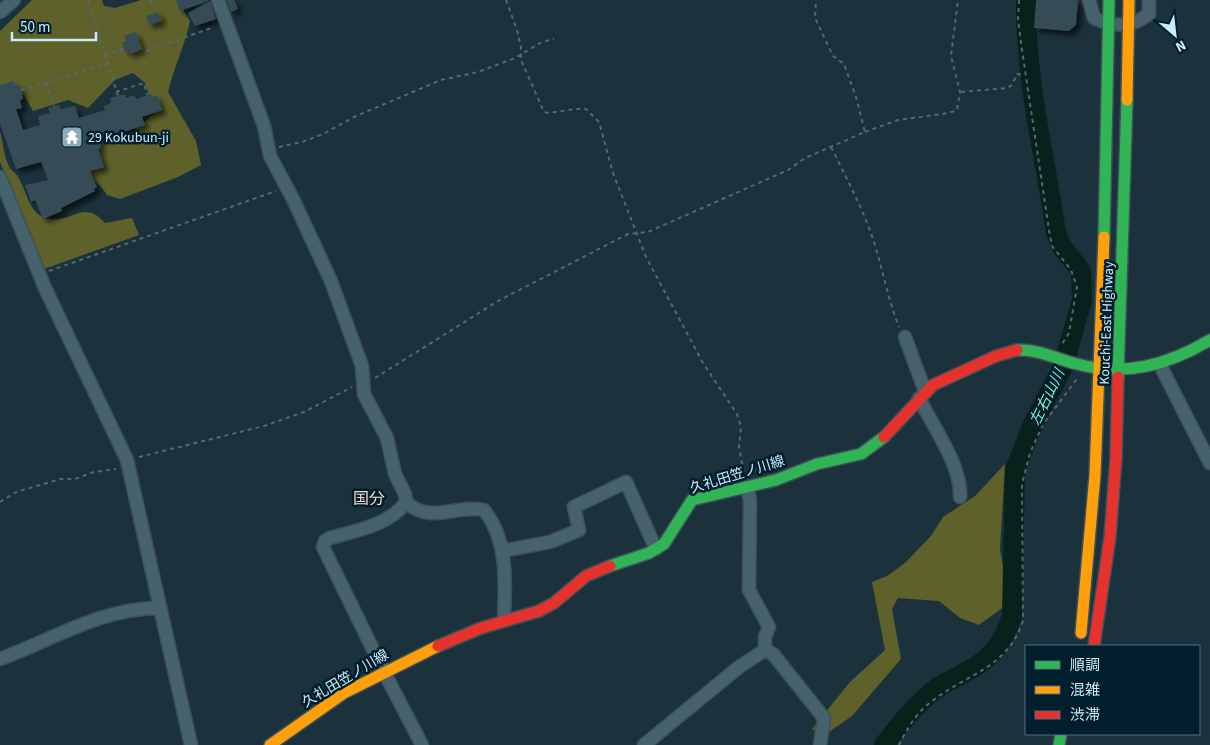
<svg xmlns="http://www.w3.org/2000/svg" width="1210" height="745" font-family="'Source Sans 3','Noto Sans JP',sans-serif">
<defs>
<filter id="shadow"><feDropShadow dx="4.5" dy="4.5" stdDeviation="2.5" flood-color="#0009"/></filter>
</defs>
<rect width="100%" height="100%" fill="#1b323c"/>
<path fill="#5e622a" d="M 32,0 L 102,0 L 104,6 L 115,8 L 141,0 L 177,0 L 190,21 C 185,45 174,67 168,92 L 196,141 L 201,165 L 178,177 L 120,199 L 107,195 C 103,188 96,183 92,177 C 87,167 91,151 92,141 C 101,137 110,139 120,137 C 133,134 145,121 154,113 L 145,83 L 133,73 L 115,80 L 88,108 L 68,100 L 33,111 L 24,95 L 4,92 L 0,94 L 0,31 Z
M 0,131 C 3,142 4,158 10,168 C 12,171 16,173 18,177 C 26,189 29,213 45,218 C 70,226 83,197 105,223 L 132,218 L 139,235 L 44,269 L 0,162 Z
M 1005,464 L 1000,549 L 1009,603 L 979,625 L 960,618 L 939,601 L 898,598 L 892,609 L 901,659 L 852,716 L 823,736 L 812,729 L 850,682 L 885,650 L 872,582 L 887,576 L 905,563 L 931,536 L 943,517 L 975,496 Z"/>
<g fill="none" stroke-linecap="round" stroke-linejoin="round">
<path stroke="#08211a" stroke-width="20" d="M 884,745 C 900,724 916,704 937,688 C 945,682 956,678 964,673 C 992,659 1002,645 1012,616 L 1015,470 L 1033,424 L 1063,367 L 1082,300 L 1081,271 L 1062,247 L 1056,233 C 1045,156 1025,79 1026,0"/>
</g>
<path fill="#344c54" filter="url(#shadow)" d="M 176,0 L 208,0 L 208,1 L 180,11 Z
M 227,0 L 234,0 L 238,9 L 231,12 Z
M 1036,0 L 1078,0 L 1076,25 L 1069,31 L 1034,28 Z
M 210,1 L 216,19 L 195,26 L 188,13 Z
M 158,12 L 162,21 L 149,25 L 146,16 Z
M 136,32 L 142,49 L 130,54 L 129,50 L 125,52 L 122,42 L 126,41 L 124,36 Z
M 14,81 L 15,86 L 20,85 L 23,99 L 20,100 L 22,108 L 16,109 L 23,130 L 40,125 L 38,116 L 50,113 L 48,108 L 59,105 L 61,109 L 75,106 L 79,118 L 105,110 L 104,106 L 111,103 L 110,98 L 125,94 L 126,98 L 134,95 L 136,99 L 151,94 L 152,97 L 157,95 L 162,110 L 142,117 L 145,125 L 99,140 L 101,148 L 98,149 L 104,167 L 90,171 L 97,187 L 94,189 L 95,191 L 61,208 L 62,211 L 43,219 L 35,200 L 31,202 L 25,185 L 48,180 L 41,162 L 16,169 L 0,124 L 0,85 Z"/>
<g fill="none" stroke-linecap="round" stroke-linejoin="round">
<g stroke="#3d5059" stroke-width="15">
<path id="street" d="M 218,0 L 264,126 L 270,156 L 293,199 L 331,281 L 362,366 L 364,394 L 387,438 L 395,474 L 405,494 L 406,502 C 390,525 355,531 330,538 L 325,541 L 323,547 L 383,670 L 422,745
M 1089,0 L 1094,18 C 1113,27 1131,28 1149,14 L 1149,0
M 0,12 L 14,0
M 0,177 L 45,288 L 127,460 L 191,745
M 905,337 L 925,391
M 1160,365 L 1210,463
M 919,398 C 933,427 962,466 960,497
M 406,502 C 430,525 456,504 484,510 C 509,541 505,583 504,620
M 502,551 L 550,542 L 579,530 L 574,507 L 626,482 L 656,549
M 765,650 L 773,654 L 824,718 L 820,745
M 0,659 C 54,639 101,608 160,608
M 644,745 L 739,667 L 765,650 L 765,637 L 769,627 L 749,590 L 750,500 L 747,487"/>
</g>
<g stroke="#3d5059" stroke-width="14">
<path id="fast" d="M 1104,237 L 1109,0
M 1017,350 C 1039,349 1056,359 1077,364 C 1125,377 1168,365 1210,340
M 1118,377 L 1127,100
M 610,566 L 649,553 L 664,544 L 692,500 L 776,480 L 817,464 L 861,454 L 884,437
M 1059,745 L 1061,734"/>
</g>
<g stroke="#3d5059" stroke-width="14">
<path id="slow" d="M 1127,100 L 1129,0
M 1081,633 L 1095,475 L 1104,237
M 270,745 L 344,693 L 438,646"/>
</g>
<g stroke="#3d5059" stroke-width="14">
<path id="jam" d="M 884,437 L 933,385 L 996,356 L 1017,350
M 438,646 L 481,628 L 539,611 L 554,603 L 586,576 L 610,566
M 1094,646 L 1110,537 L 1116,458 L 1118,377"/>
</g>
<path stroke="#536973" stroke-width="2" stroke-dasharray="4 4" stroke-linecap="butt" d="M 88,0 L 118,96
M 150,0 L 152,4
M 506,0 L 517,30 L 521,47 L 521,60 L 544,112 L 549,113 L 575,109 L 586,109 L 599,122 L 613,173 L 646,257 L 703,363 L 737,414 L 741,427 L 739,447 L 744,473
M 1019,0 L 1018,20 L 1022,50 L 1049,230 L 1052,246 L 1071,270 L 1077,287 L 1069,333 L 1062,344
M 146,51 L 214,27
M 104,55 L 123,49
M 46,82 L 54,106
M 21,90 L 107,64
M 116,92 L 144,83 L 147,95
M 961,92 L 1007,88 L 1012,85 L 1017,74 L 1025,75
M 865,132 L 898,120 L 949,113 L 957,110 L 960,92 L 951,56 L 958,0
M 279,147 L 302,142 L 323,134 L 354,117 L 441,80 L 478,72 L 515,58 L 542,42 L 554,39
M 831,147 C 847,179 863,209 874,242 C 883,271 888,299 899,327
M 49,271 L 276,191
M 375,378 L 498,301 L 628,234 L 648,232 L 788,170 L 805,158 L 865,132 L 856,97 L 844,64 L 833,56 L 815,18 L 816,0
M 139,457 L 264,426 L 304,412 L 352,387
M 0,502 L 16,492 L 61,479 L 75,479 L 94,472 L 116,469
M 899,745 C 907,729 916,713 931,702 C 966,674 1007,669 1023,621 L 1022,484 L 1030,453 L 1043,424 L 1077,379"/>
<use href="#street" stroke="#46626d" stroke-width="12"/>
<use href="#fast" stroke="#30b455" stroke-width="11"/>
<use href="#slow" stroke="#ff9f0a" stroke-width="11"/>
<use href="#jam" stroke="#e5322d" stroke-width="11"/>
</g>
<defs>
<g id="temple-square" transform="scale(1.125)"><rect x="-9" y="-9" width="18" height="18" rx="4" fill="#8babba" stroke="#001e2c"/><path d="M0-6L5-2H3V0L6.5 2.5H4V6H1.5V3h-3V6H-4V2.5H-6.5L-3 0V-2H-5Z" fill="#fff"/></g>
</defs>
<g fill-rule="evenodd">
<use href="#temple-square" x="72" y="137"/>
</g>
<g text-anchor="middle" stroke-width="5" stroke-linejoin="round" paint-order="stroke">
<g font-size="14" fill="#c8ecfe" stroke="#001e2c" text-anchor="start">
<text x="88" y="142">29 Kokubun-ji</text>
</g>
<g font-size="14" fill="#c8ecfe" stroke="#001e2c">
<text transform="translate(1106 323) rotate(-88)" y="5">Kouchi-East Highway</text>
<text transform="translate(737 474) rotate(-17)" y="5">久礼田笠ノ川線</text>
<text transform="translate(345 678) rotate(-31)" y="5">久礼田笠ノ川線</text>
</g>
<g font-size="15" font-style="italic" fill="#7cedc7" stroke="#001e2c">
<text transform="translate(1047 397) rotate(-64)" y="5">左右山川</text>
</g>
<g font-size="16" fill="#f6d8c8" stroke="#001e2c">
<text x="369" y="504">国分</text>
</g>
</g>
<rect x="1025" y="645" width="175" height="90" fill="#001e2c" stroke="#507080"/>
<rect x="1035" y="661" width="25" height="8" fill="#30b455" stroke="#507080"/>
<text x="1070" y="670" font-size="15" fill="#c8ecfe">順調</text>
<rect x="1035" y="686" width="25" height="8" fill="#ff9f0a" stroke="#507080"/>
<text x="1070" y="695" font-size="15" fill="#c8ecfe">混雑</text>
<rect x="1035" y="711" width="25" height="8" fill="#e5322d" stroke="#507080"/>
<text x="1070" y="720" font-size="15" fill="#c8ecfe">渋滞</text>
<g transform="translate(1175 35) rotate(152)" stroke="#001e2c" stroke-width="4" paint-order="stroke">
<path d="M0-4L9 19L0 12L-9 19Z" fill="#c8ecfe"/>
<text y="-8" font-size="14" font-weight="bold" text-anchor="middle" fill="#c8ecfe">N</text>
</g>
<path d="M12 32v8h84v-8" fill="none" stroke="#c8ecfe" stroke-width="2.5"/>
<text x="20" y="32" font-size="15" fill="#c8ecfe" stroke="#001e2c" stroke-width="4" paint-order="stroke">50 m</text>
</svg>
